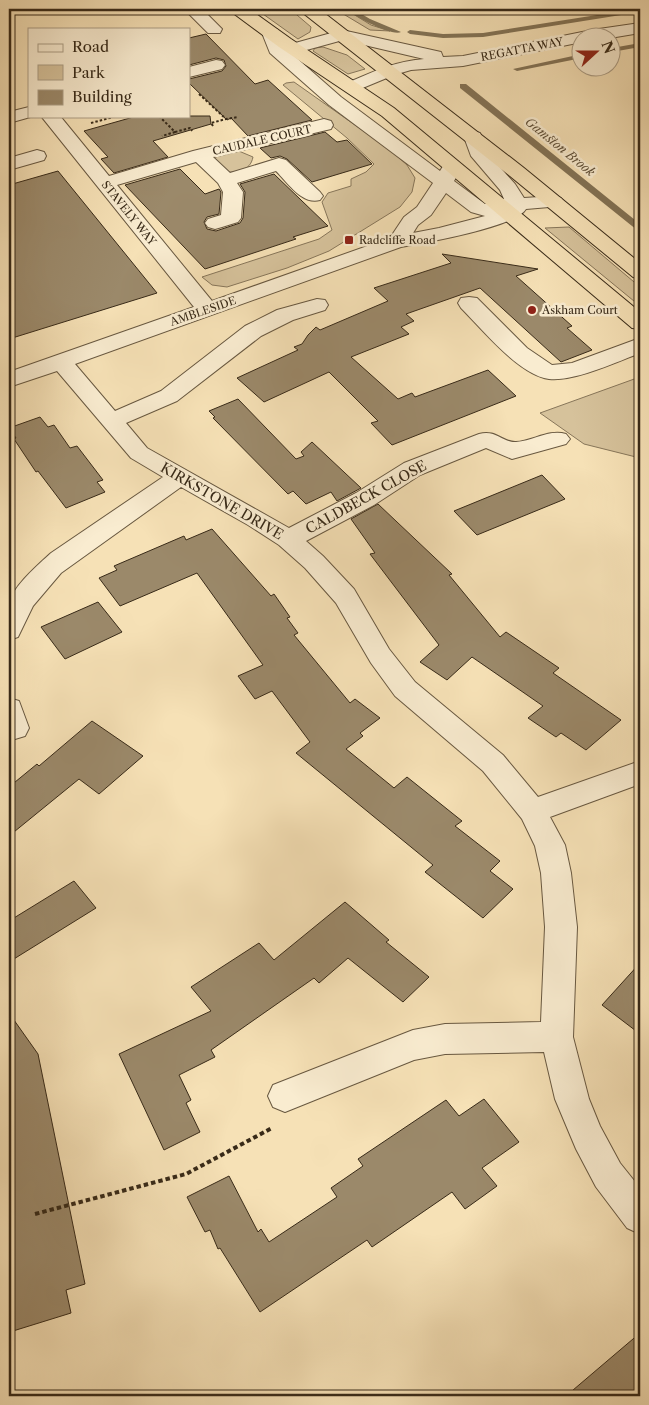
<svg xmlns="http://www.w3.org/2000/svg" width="649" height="1405" font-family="'Libre Caslon Text',serif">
<rect width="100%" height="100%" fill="#f6e1b6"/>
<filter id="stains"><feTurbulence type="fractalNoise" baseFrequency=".004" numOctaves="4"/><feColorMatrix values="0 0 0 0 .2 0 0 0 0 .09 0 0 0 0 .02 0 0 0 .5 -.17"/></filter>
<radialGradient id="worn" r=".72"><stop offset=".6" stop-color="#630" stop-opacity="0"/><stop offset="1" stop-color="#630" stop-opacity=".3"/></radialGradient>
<path fill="#d6c29b" stroke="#87765a" d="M 256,9 L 290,9 L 311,27 L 310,32 L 298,39 Z
M 335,9 L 345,9 L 371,25 L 390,31 L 370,30 Z
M 323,47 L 347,55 L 365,69 L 348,74 L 313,51 L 315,48 Z
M 294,82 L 389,149 L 407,165 L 415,178 L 412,192 L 400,207 L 329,251 L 287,268 L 227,287 L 212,285 L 202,277 L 319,239 L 332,230 L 322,202 L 328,193 L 351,186 L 351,179 L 366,172 L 374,164 L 347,138 L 283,85 L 286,83 Z
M 234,149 L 253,157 C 250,172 237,171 224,173 L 211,157 Z
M 569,227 L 640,287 L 640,306 L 545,228 Z
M 637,378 L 640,378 L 640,458 L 584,444 L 540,413 Z"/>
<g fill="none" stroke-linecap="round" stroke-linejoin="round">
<path fill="#837356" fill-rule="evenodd" d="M 346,9 L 353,9 L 370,19 L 401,32 C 393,37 353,16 346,9 Z
M 635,9 L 640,9 L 640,12 L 483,37 L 443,38 L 410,34 L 407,32 L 410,30 L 443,34 L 483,33 Z
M 640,43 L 640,47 L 612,52 L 612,48 Z
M 582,54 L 582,58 L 517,71 L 513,69 Z
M 460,84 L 466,84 L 640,224 L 640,230 L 637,230 L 460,88 Z"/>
</g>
<path fill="#9b896a" stroke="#382a18" d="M 206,34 L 255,84 L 268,80 L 312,120 L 248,136 L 231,118 L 227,120 L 189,83 L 189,79 L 222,71 L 226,66 L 224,60 L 216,58 L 189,65 L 189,38 Z
M 137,116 L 210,116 L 211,124 L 153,141 L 168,157 L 114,173 L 101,159 L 108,157 L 84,131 Z
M 325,132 L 337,142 L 347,140 L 372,164 L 312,182 L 287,159 L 280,156 L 271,158 L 260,148 Z
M 180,169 L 205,194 L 219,189 L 221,192 L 219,214 L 207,217 L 204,222 L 207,229 L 216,231 L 240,223 L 243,218 L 245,192 L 240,184 L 274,174 L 328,226 L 293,237 L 296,239 L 205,269 L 125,185 Z
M 58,171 L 157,293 L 9,339 L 9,185 Z
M 442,254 L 538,269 L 516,276 L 572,326 L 567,328 L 592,350 L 561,362 L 480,288 L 406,314 L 414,321 L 401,327 L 409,334 L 351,357 L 398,399 L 412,393 L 415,397 L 488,370 L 516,396 L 392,445 L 371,423 L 378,421 L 329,372 L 264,402 L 237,378 L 298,350 L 294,347 L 302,344 L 308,335 L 316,327 L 320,330 L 388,301 L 374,288 L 451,263 Z
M 238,399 L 296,459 L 304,456 L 301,452 L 312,442 L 361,488 L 337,501 L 331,492 L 306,504 L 293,491 L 288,494 L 213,418 L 215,417 L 209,411 Z
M 40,417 L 48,427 L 54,425 L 70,448 L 77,446 L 103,480 L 97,482 L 105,492 L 66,508 L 38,471 L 36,472 L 14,439 L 16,438 L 9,428 Z
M 542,475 L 565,499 L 477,535 L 454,511 Z
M 378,504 L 452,574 L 449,575 L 500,637 L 506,632 L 559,668 L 553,673 L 621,720 L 586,750 L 561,733 L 556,737 L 528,718 L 543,706 L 472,657 L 447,680 L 420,662 L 439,645 L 370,554 L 375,553 L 351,519 Z
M 212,529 L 271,596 L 274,594 L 290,617 L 287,618 L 298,633 L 294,635 L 350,703 L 355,699 L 380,718 L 360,733 L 363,736 L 346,749 L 394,788 L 407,777 L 462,821 L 455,826 L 500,861 L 490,871 L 513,889 L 483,918 L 425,872 L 433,865 L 296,753 L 310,742 L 272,691 L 255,699 L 238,676 L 263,665 L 197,573 L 120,606 L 99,578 L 117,570 L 114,566 L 184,536 L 186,540 Z
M 98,602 L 122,632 L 65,659 L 41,627 Z
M 92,721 L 143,756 L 99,794 L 79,779 L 9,836 L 9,787 L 37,764 L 39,766 Z
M 74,881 L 96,908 L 9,962 L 9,921 Z
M 345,902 L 389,940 L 386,942 L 429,977 L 403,1002 L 348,958 L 319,983 L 314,978 L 211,1050 L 215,1057 L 179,1075 L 191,1100 L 186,1103 L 200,1132 L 164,1150 L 119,1054 L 211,1011 L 191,987 L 259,943 L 274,960 Z
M 640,963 L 640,1034 L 602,1005 Z
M 9,1013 L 38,1054 L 85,1284 L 66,1290 L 71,1313 L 13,1331 L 9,1306 Z
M 484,1099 L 519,1142 L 482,1168 L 497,1186 L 465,1209 L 452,1192 L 372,1247 L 367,1240 L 260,1312 L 220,1248 L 218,1249 L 210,1230 L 205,1232 L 187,1197 L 229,1176 L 258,1232 L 261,1229 L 269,1242 L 337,1197 L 331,1188 L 363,1166 L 358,1159 L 446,1100 L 459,1116 Z
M 640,1333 L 640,1396 L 566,1396 Z"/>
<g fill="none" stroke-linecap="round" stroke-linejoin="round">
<g stroke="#685840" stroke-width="2">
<path id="minor" d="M 184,9 L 202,9 L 222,29 L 220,33 L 208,33 Z
M 640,23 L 640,33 L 610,38 L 582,38 L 582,42 L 463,66 L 411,70 L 394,75 L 353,92 L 347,91 L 344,87 L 347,83 C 372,72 396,61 424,59 L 343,40 L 292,54 L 341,97 L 440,171 L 445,163 L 452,161 L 459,163 L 462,167 L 454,181 L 485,204 L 489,204 L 491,201 L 504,199 L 500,190 L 471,156 L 464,137 L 466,133 L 473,131 L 480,133 L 489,155 L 515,184 L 524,198 L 554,196 L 561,198 L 564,202 L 561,206 L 526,209 C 516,227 424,243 401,247 L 75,364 L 115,411 L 161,391 L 245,326 L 277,310 L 317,299 L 325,300 L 328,305 L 325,310 L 293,320 L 261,336 L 177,401 L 126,423 L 147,448 L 289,528 L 356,493 L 404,463 L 479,434 C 496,429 503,443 516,442 C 533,441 549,429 566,434 L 570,439 L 566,444 L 512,459 L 486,448 L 420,475 L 374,505 L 306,541 L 323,556 L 354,589 L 389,649 L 415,682 L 503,755 L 538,797 L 640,761 L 640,784 L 550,817 L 565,845 L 571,873 L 577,927 L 573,1037 L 589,1099 L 600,1126 L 620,1163 L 640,1188 L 640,1234 L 627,1228 L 596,1187 L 576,1149 L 555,1099 L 544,1052 L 445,1054 L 414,1060 L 285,1112 L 273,1107 L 268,1096 L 273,1085 L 413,1030 L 445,1024 L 541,1022 L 545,927 L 541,873 L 535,846 L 522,819 L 483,771 L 395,696 L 371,663 L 336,603 L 305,568 L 279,545 L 248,525 L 181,487 L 61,573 L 33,606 L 18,637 L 9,640 C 9,628 7,615 9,604 C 12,587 39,564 51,553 L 163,477 L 131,458 L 57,371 L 9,387 L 9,372 L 194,307 L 41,116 L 60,116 L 109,176 L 193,151 L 324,119 L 331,121 L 333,125 L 331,129 L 213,157 L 230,173 L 279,158 L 286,160 L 320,192 L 323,196 L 320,200 C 302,205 288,183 276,171 L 237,183 L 243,192 L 241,218 L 238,222 L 222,227 L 215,229 L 208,227 L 205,223 L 208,219 L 221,215 L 223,192 L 218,183 L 196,162 L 117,185 L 212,301 L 390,238 L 404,217 L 417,207 L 433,183 L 329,105 L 270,53 L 262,33 L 265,29 L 277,29 L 286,48 L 288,45 L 342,30 L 441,52 L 443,57 L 463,56 L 592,30 ZM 446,193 L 471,212 L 485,216 L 439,228 L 413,233 L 418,225 L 431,215 Z
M 216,60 L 222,61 L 225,65 L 222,69 L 189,77 L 189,67 Z
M 29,107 L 29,116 L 34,116 L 9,123 L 9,112 Z
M 37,150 L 44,152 L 46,156 L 44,160 L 9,170 L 9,158 Z
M 469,297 L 477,298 L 527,348 L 552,365 L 572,363 L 640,338 L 640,353 C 617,362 573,382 549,379 C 519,375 482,329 461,308 L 458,303 L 461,298 Z
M 9,698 L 19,701 L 29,728 L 25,736 L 15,739 L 9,737 Z"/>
</g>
<g stroke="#382a18" stroke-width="2">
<path id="highway" d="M 231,9 L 249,9 L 291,39 L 394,108 L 640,312 L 640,329 L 632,328 L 382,116 L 279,47 L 233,13 Z
M 301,9 L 319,9 L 524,168 L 640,263 L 640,279 L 633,277 L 510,176 L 303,13 Z"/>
</g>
<path stroke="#382a18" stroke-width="2" stroke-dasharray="2.5 2" stroke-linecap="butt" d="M 199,94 L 226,119 L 238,117
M 159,116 L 175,132 L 162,136
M 91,123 L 117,116
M 213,126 L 211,123 L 226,119
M 175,132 L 190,128 L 192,131"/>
<path stroke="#382a18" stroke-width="4" stroke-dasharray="4.5 3" stroke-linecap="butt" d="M 35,1214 L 186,1174 L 272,1128"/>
<use href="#minor" fill="#f9ecd0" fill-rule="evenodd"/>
<use href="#highway" fill="#f6e1b6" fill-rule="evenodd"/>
</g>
<g fill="#8f2418" stroke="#f9ecd0" stroke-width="2">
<rect x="344" y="235" width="10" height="10" rx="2.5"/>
<circle cx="532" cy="310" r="5"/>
</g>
<g text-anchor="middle" stroke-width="5" stroke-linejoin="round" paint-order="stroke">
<g font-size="11" fill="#382a18" stroke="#f9ecd0">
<text transform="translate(522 49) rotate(-11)" y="4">REGATTA WAY</text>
<text transform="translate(262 140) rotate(-13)" y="4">CAUDALE COURT</text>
<text transform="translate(129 213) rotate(51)" y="4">STAVELY WAY</text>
<text transform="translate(203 311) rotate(-19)" y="4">AMBLESIDE</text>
</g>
<g font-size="11" fill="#382a18" stroke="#f9ecd0" text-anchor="start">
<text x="359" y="244">Radcliffe Road</text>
<text x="542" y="314">Askham Court</text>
</g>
<g font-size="12" font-style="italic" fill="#5e4e37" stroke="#f9ecd0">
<text transform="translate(560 147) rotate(39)" y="4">Gamston Brook</text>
</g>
<g font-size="14" fill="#382a18" stroke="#f9ecd0">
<text transform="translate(366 497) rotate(-29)" y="5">CALDBECK CLOSE</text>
<text transform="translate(222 501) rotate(30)" y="5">KIRKSTONE DRIVE</text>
</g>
</g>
<rect width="649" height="1405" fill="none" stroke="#f6e1b6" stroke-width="30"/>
<rect x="10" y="10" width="629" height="1385" fill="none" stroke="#382a18" stroke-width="2.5"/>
<rect x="15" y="15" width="619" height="1375" fill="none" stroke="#382a18"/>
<rect x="28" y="28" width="162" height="90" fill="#f9ecd0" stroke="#ac9e86"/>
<rect x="38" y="44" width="25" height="8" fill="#f9ecd0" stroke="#ac9e86"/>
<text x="72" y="52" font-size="15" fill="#382a18">Road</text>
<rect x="38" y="65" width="25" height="15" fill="#d6c29b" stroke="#ac9e86"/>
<text x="72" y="78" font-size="15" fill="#382a18">Park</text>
<rect x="38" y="90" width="25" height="15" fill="#9b896a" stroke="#ac9e86"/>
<text x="72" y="102" font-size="15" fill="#382a18">Building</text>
<g transform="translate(596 52) rotate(69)"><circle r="24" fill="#f9ecd0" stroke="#ac9e86"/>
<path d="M0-4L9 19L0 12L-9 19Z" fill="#8f2418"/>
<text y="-8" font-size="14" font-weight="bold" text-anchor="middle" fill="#382a18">N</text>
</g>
<rect width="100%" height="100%" filter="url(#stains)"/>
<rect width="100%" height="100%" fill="url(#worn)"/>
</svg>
